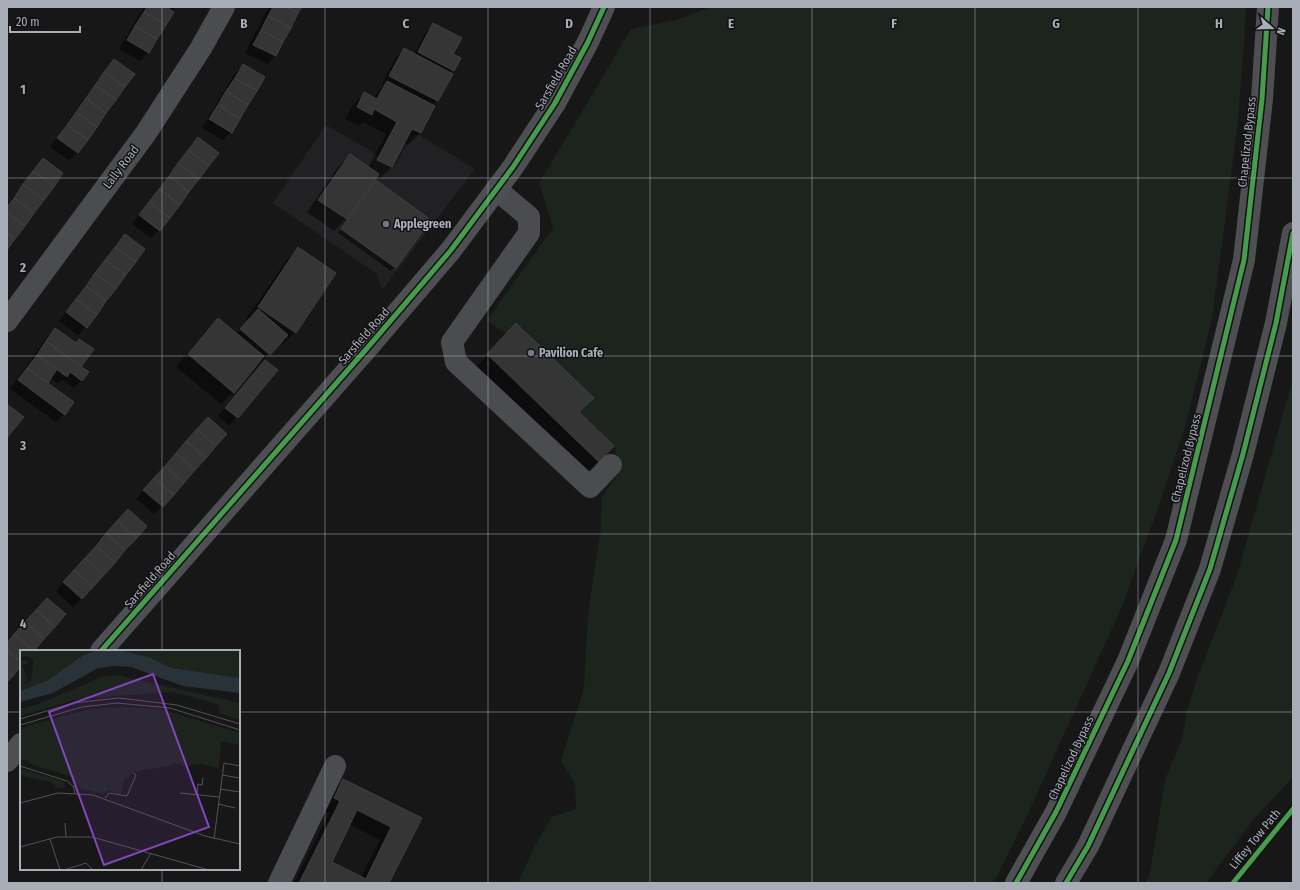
<svg xmlns="http://www.w3.org/2000/svg" width="1300" height="890" font-family="'Fira Sans Condensed',sans-serif">
<rect width="100%" height="100%" fill="#171717"/>
<path fill="#212123" d="M 326,125 L 395,165 L 412,135 L 419,135 L 475,169 L 382,290 L 377,274 L 273,203 Z"/>
<path fill="#1d241e" d="M 711,7 L 1246,7 L 1244,43 L 1237,130 L 1212,319 L 1186,424 L 1157,511 L 1121,609 L 1031,807 L 998,875 L 992,883 L 518,883 L 535,845 L 552,817 L 576,809 L 575,784 L 561,761 L 584,688 L 588,614 L 601,527 L 602,497 L 621,470 L 614,446 L 579,412 L 593,397 L 517,323 L 506,334 L 487,320 L 553,228 L 539,183 L 595,90 L 631,29 L 676,20 Z
M 1293,379 L 1293,777 L 1254,819 L 1206,883 L 1145,883 L 1150,873 L 1165,780 L 1172,762 L 1182,740 L 1187,710 L 1197,679 L 1237,575 Z"/>
<path fill="#0007" fill-rule="evenodd" d="M 144,7 L 175,7 L 148,53 L 140,61 L 119,49 Z
M 269,7 L 300,7 L 275,56 L 267,64 L 245,53 Z
M 434,24 L 452,55 L 453,70 L 450,73 L 451,74 L 437,101 L 432,105 L 434,106 L 420,133 L 408,145 L 404,143 L 392,167 L 379,179 L 375,177 L 346,219 L 334,231 L 307,212 L 338,167 L 350,155 L 368,168 L 386,134 L 363,122 L 359,126 L 345,119 L 352,106 L 365,93 L 373,98 L 384,85 L 382,84 L 396,57 L 404,49 L 414,54 L 426,32 Z
M 114,60 L 78,152 L 69,160 L 50,147 L 106,68 Z
M 243,65 L 231,132 L 223,140 L 202,128 L 235,73 Z
M 198,139 L 159,230 L 151,238 L 132,224 L 190,147 Z
M 43,160 L 7,248 L 7,205 L 35,168 Z
M 372,185 L 430,220 L 391,271 L 338,233 Z
M 125,235 L 86,327 L 78,335 L 59,321 L 117,243 Z
M 298,249 L 296,332 L 283,344 L 280,342 L 261,362 L 259,360 L 233,392 L 221,404 L 176,367 L 206,331 L 218,319 L 236,334 L 248,320 L 246,319 L 286,261 Z
M 56,329 L 80,367 L 82,380 L 74,388 L 62,380 L 58,384 L 50,378 L 46,383 L 64,414 L 56,422 L 10,389 L 47,337 Z
M 504,337 L 578,412 L 613,446 L 586,473 L 476,367 Z
M 265,361 L 276,370 L 229,426 L 218,416 Z
M 200,426 L 162,506 L 154,514 L 136,499 Z
M 120,518 L 82,598 L 73,607 L 56,591 Z
M 343,781 L 420,819 L 388,883 L 294,883 L 329,813 L 323,810 L 331,793 ZM 349,824 L 380,840 L 361,877 L 330,862 Z"/>
<path fill="#353536" stroke="#3f4043" fill-rule="evenodd" d="M 147,7 L 166,7 L 174,12 L 166,25 L 144,12 Z
M 273,7 L 286,7 L 298,13 L 291,28 L 268,16 Z
M 286,7 L 302,7 L 298,13 Z
M 144,12 L 166,25 L 157,39 L 135,26 Z
M 268,16 L 291,28 L 283,42 L 261,30 Z
M 433,23 L 462,38 L 453,54 L 461,58 L 454,71 L 418,52 Z
M 135,26 L 157,39 L 149,53 L 127,40 Z
M 261,30 L 283,42 L 276,56 L 253,45 Z
M 404,48 L 453,74 L 438,101 L 389,76 Z
M 114,59 L 135,74 L 125,87 L 104,72 Z
M 243,64 L 265,77 L 257,91 L 235,78 Z
M 104,72 L 125,87 L 116,100 L 95,85 Z
M 235,78 L 257,91 L 248,105 L 226,91 Z
M 387,81 L 435,106 L 421,133 L 412,129 L 392,167 L 377,160 L 397,122 L 374,109 L 372,115 L 357,107 L 364,92 L 377,99 Z
M 95,85 L 116,100 L 106,113 L 86,98 Z
M 226,91 L 248,105 L 240,119 L 218,105 Z
M 86,98 L 106,113 L 97,127 L 76,112 Z
M 218,105 L 240,119 L 232,133 L 209,119 Z
M 76,112 L 97,127 L 88,140 L 67,125 Z
M 67,125 L 88,140 L 78,153 L 57,138 Z
M 198,137 L 219,153 L 209,166 L 188,150 Z
M 188,150 L 209,166 L 199,179 L 178,163 Z
M 350,154 L 379,174 L 347,219 L 318,200 Z
M 43,158 L 63,173 L 54,187 L 33,171 Z
M 178,163 L 199,179 L 189,192 L 169,176 Z
M 33,171 L 54,187 L 44,200 L 23,184 Z
M 169,176 L 189,192 L 180,205 L 159,189 Z
M 376,180 L 431,220 L 396,268 L 341,229 Z
M 23,184 L 44,200 L 34,213 L 14,198 Z
M 159,189 L 180,205 L 170,218 L 149,202 Z
M 14,198 L 34,213 L 25,226 L 7,213 L 7,207 Z
M 149,202 L 170,218 L 160,231 L 139,215 Z
M 7,213 L 25,226 L 15,239 L 7,233 Z
M 7,233 L 15,239 L 7,250 Z
M 125,234 L 145,249 L 136,262 L 115,247 Z
M 115,247 L 136,262 L 126,275 L 105,260 Z
M 298,247 L 336,273 L 296,333 L 258,307 Z
M 105,260 L 126,275 L 116,289 L 95,273 Z
M 95,273 L 116,289 L 106,301 L 86,286 Z
M 86,286 L 106,301 L 97,315 L 76,299 Z
M 76,299 L 97,315 L 87,328 L 66,312 Z
M 258,309 L 288,335 L 270,355 L 240,329 Z
M 218,318 L 264,356 L 234,393 L 188,354 Z
M 516,323 L 594,398 L 579,412 L 614,446 L 599,462 L 487,354 Z
M 55,328 L 76,343 L 79,339 L 94,349 L 81,367 L 46,341 Z
M 46,341 L 89,372 L 82,381 L 70,372 L 67,377 L 37,355 Z
M 37,355 L 57,369 L 48,383 L 27,368 Z
M 265,360 L 278,370 L 238,418 L 225,408 Z
M 27,368 L 74,402 L 65,415 L 18,380 Z
M 7,404 L 24,417 L 14,429 L 7,424 Z
M 208,417 L 227,434 L 216,446 L 197,429 Z
M 7,424 L 14,429 L 7,438 Z
M 197,429 L 216,446 L 206,458 L 186,441 Z
M 186,441 L 206,458 L 195,470 L 176,453 Z
M 176,453 L 195,470 L 184,483 L 165,466 Z
M 165,466 L 184,483 L 174,495 L 154,478 Z
M 154,478 L 174,495 L 163,507 L 143,490 Z
M 128,509 L 147,526 L 137,538 L 117,521 Z
M 117,521 L 137,538 L 125,550 L 106,533 Z
M 106,533 L 125,550 L 115,563 L 96,546 Z
M 96,546 L 115,563 L 104,575 L 85,558 Z
M 85,558 L 104,575 L 93,587 L 74,570 Z
M 74,570 L 93,587 L 82,599 L 63,582 Z
M 47,598 L 66,614 L 55,627 L 36,610 Z
M 36,610 L 55,627 L 44,639 L 25,622 Z
M 25,622 L 44,639 L 34,651 L 14,634 Z
M 14,634 L 34,651 L 21,651 L 21,662 L 7,650 L 7,643 Z
M 7,650 L 21,662 L 21,666 L 13,676 L 7,671 Z
M 7,671 L 13,676 L 7,682 Z
M 343,779 L 422,818 L 389,883 L 327,883 L 322,881 L 321,883 L 299,883 L 340,801 L 334,798 ZM 357,810 L 391,827 L 366,879 L 332,862 Z"/>
<g fill="none" stroke-linecap="round" stroke-linejoin="round">
<path stroke="#4b4c50" stroke-width="22" d="M 496,189 L 529,217 L 529,233 L 452,342 L 456,362 L 590,487 L 611,465
M 7,321 L 146,133 L 201,48 L 224,7
M 279,883 L 335,766"/>
<path stroke="#4d4f52" stroke-width="22" d="M 101,651 L 369,346 L 451,250 L 513,167 L 555,103 L 588,42 L 604,7
M 7,761 L 21,744
M 1016,883 L 1056,812 L 1128,661 L 1176,540 L 1244,260 L 1262,99 L 1268,7
M 1066,883 L 1088,846 L 1169,673 L 1210,569 L 1243,454 L 1276,323 L 1293,233"/>
<g stroke="#111113" stroke-width="8">
<path id="cycleway" d="M 101,651 L 369,346 L 451,250 L 513,167 L 555,103 L 588,42 L 604,7
M 1016,883 L 1056,812 L 1128,661 L 1176,540 L 1244,260 L 1262,99 L 1268,7
M 1066,883 L 1088,846 L 1169,673 L 1210,569 L 1243,454 L 1276,323 L 1293,233
M 1233,883 L 1293,809"/>
</g>
<use href="#cycleway" stroke="#469c4c" stroke-width="5"/>
</g>
<path fill="none" stroke="#a8adb8" stroke-width="1" stroke-opacity="0.55" d="M 162,7 L 162,651M 325,7 L 325,883M 488,7 L 488,883M 650,7 L 650,883M 812,7 L 812,883M 975,7 L 975,883M 1138,7 L 1138,883M 7,178 L 1293,178M 7,356 L 1293,356M 7,534 L 1293,534M 7,712 L 21,712M 239,712 L 1293,712M 162,869 L 162,883"/>
<g fill="#757880" stroke="#111113" stroke-width="1.5">
<circle cx="386" cy="224" r="4"/>
<circle cx="531" cy="353" r="4"/>
</g>
<g text-anchor="middle" stroke-width="3" stroke-linejoin="round" paint-order="stroke">
<g font-size="12" fill="#a8adb8" stroke="#111113">
<text transform="translate(556 78) rotate(-60)" y="4">Sarsfield Road</text>
<text transform="translate(1247 142) rotate(-84)" y="4">Chapelizod Bypass</text>
<text transform="translate(121 167) rotate(-53)" y="4">Lally Road</text>
<text transform="translate(364 336) rotate(-49)" y="4">Sarsfield Road</text>
<text transform="translate(1186 458) rotate(-76)" y="4">Chapelizod Bypass</text>
<text transform="translate(150 580) rotate(-49)" y="4">Sarsfield Road</text>
<text transform="translate(1071 758) rotate(-65)" y="4">Chapelizod Bypass</text>
<text transform="translate(1255 839) rotate(-51)" y="4">Liffey Tow Path</text>
</g>
<g font-size="12" font-weight="bold" fill="#a8adb8" stroke="#111113" text-anchor="start">
<text x="394" y="228">Applegreen</text>
<text x="539" y="357">Pavilion Cafe</text>
</g>
</g>
<g transform="translate(20 650)">
<rect width="220" height="220" fill="#171717"/>
<path d="M 0,0 L 80,0 L 56,11 L 28,30 L 0,41 L 0,10 L 8,11 L 8,14 L 2,15 L 8,31 L 2,35 L 11,31 L 13,14 L 13,10 L 7,6 L 0,6 ZM 97,0 L 220,0 L 220,28 L 152,18 L 129,7 ZM 97,25 L 220,53 L 220,70 L 200,63 L 198,54 L 152,42 L 58,49 L 0,66 L 0,59 L 16,55 L 82,27 ZM 108,57 L 144,60 L 220,83 L 220,95 L 201,91 L 199,118 L 181,114 L 165,116 L 155,113 L 150,116 L 113,122 L 108,129 L 105,128 L 101,144 L 88,140 L 83,144 L 61,139 L 50,126 L 13,115 L 6,110 L 0,110 L 0,78 L 70,59 ZM 0,119 L 33,128 L 44,132 L 45,137 L 38,139 L 32,132 L 0,126 Z" fill="#1d241e"/>
<path d="M 80,0 L 98,0 L 129,7 L 152,18 L 220,28 L 220,43 L 163,36 L 111,17 L 95,16 L 78,18 L 33,43 L 0,52 L 0,41 L 28,30 L 64,5 Z" fill="#2a3239"/>
<path fill="none" stroke="#515357" stroke-width="1" d="M 0,69 L 53,53 L 99,48 L 157,55 L 220,74M 0,75 L 62,57 L 97,53 L 150,58 L 220,80M 0,116 L 47,131 L 53,136 L 55,143M 202,125 L 220,128M 200,139 L 220,142M 160,143 L 199,147M 177,144 L 178,134 L 182,135 L 183,128M 85,148 L 89,143 L 107,146 L 116,125 L 113,123M 0,153 L 38,143 L 73,145 L 185,186 L 220,194M 198,154 L 215,158M 45,173 L 46,187M 30,189 L 40,220M 194,189 L 204,113 L 220,116M 0,197 L 37,187 L 72,187 L 189,220M 44,220 L 66,213 L 73,220M 121,220 L 131,203"/>
<path fill="#8446be" fill-opacity="0.15" stroke="#8446be" stroke-width="2" d="M 133,24 L 189,177 L 84,215 L 29,62 Z"/>
<rect width="220" height="220" fill="none" stroke="#a8adb8" stroke-width="2"/>
</g>
<g font-size="13" text-anchor="middle" font-weight="bold" fill="#a8adb8" stroke="#111113" stroke-width="3" stroke-linejoin="round" paint-order="stroke">
<text x="244" y="28">B</text>
<text x="406" y="28">C</text>
<text x="569" y="28">D</text>
<text x="731" y="28">E</text>
<text x="894" y="28">F</text>
<text x="1056" y="28">G</text>
<text x="1219" y="28">H</text>
<text x="23" y="94">1</text>
<text x="23" y="272">2</text>
<text x="23" y="450">3</text>
<text x="23" y="628">4</text>
</g>
<rect width="1300" height="890" fill="none" stroke="#a8adb8" stroke-width="16"/>
<g transform="translate(1272 28) rotate(110)" stroke="#111113" stroke-width="3" paint-order="stroke">
<path d="M0-3L7 15L0 10L-7 15Z" fill="#a8adb8"/>
<text y="-6" font-size="11" font-weight="bold" text-anchor="middle" fill="#a8adb8">N</text>
</g>
<path d="M10 26v6h70v-6" fill="none" stroke="#a8adb8" stroke-width="2"/>
<text x="16" y="26" font-size="12" fill="#a8adb8" stroke="#111113" stroke-width="3" paint-order="stroke">20 m</text>
</svg>
